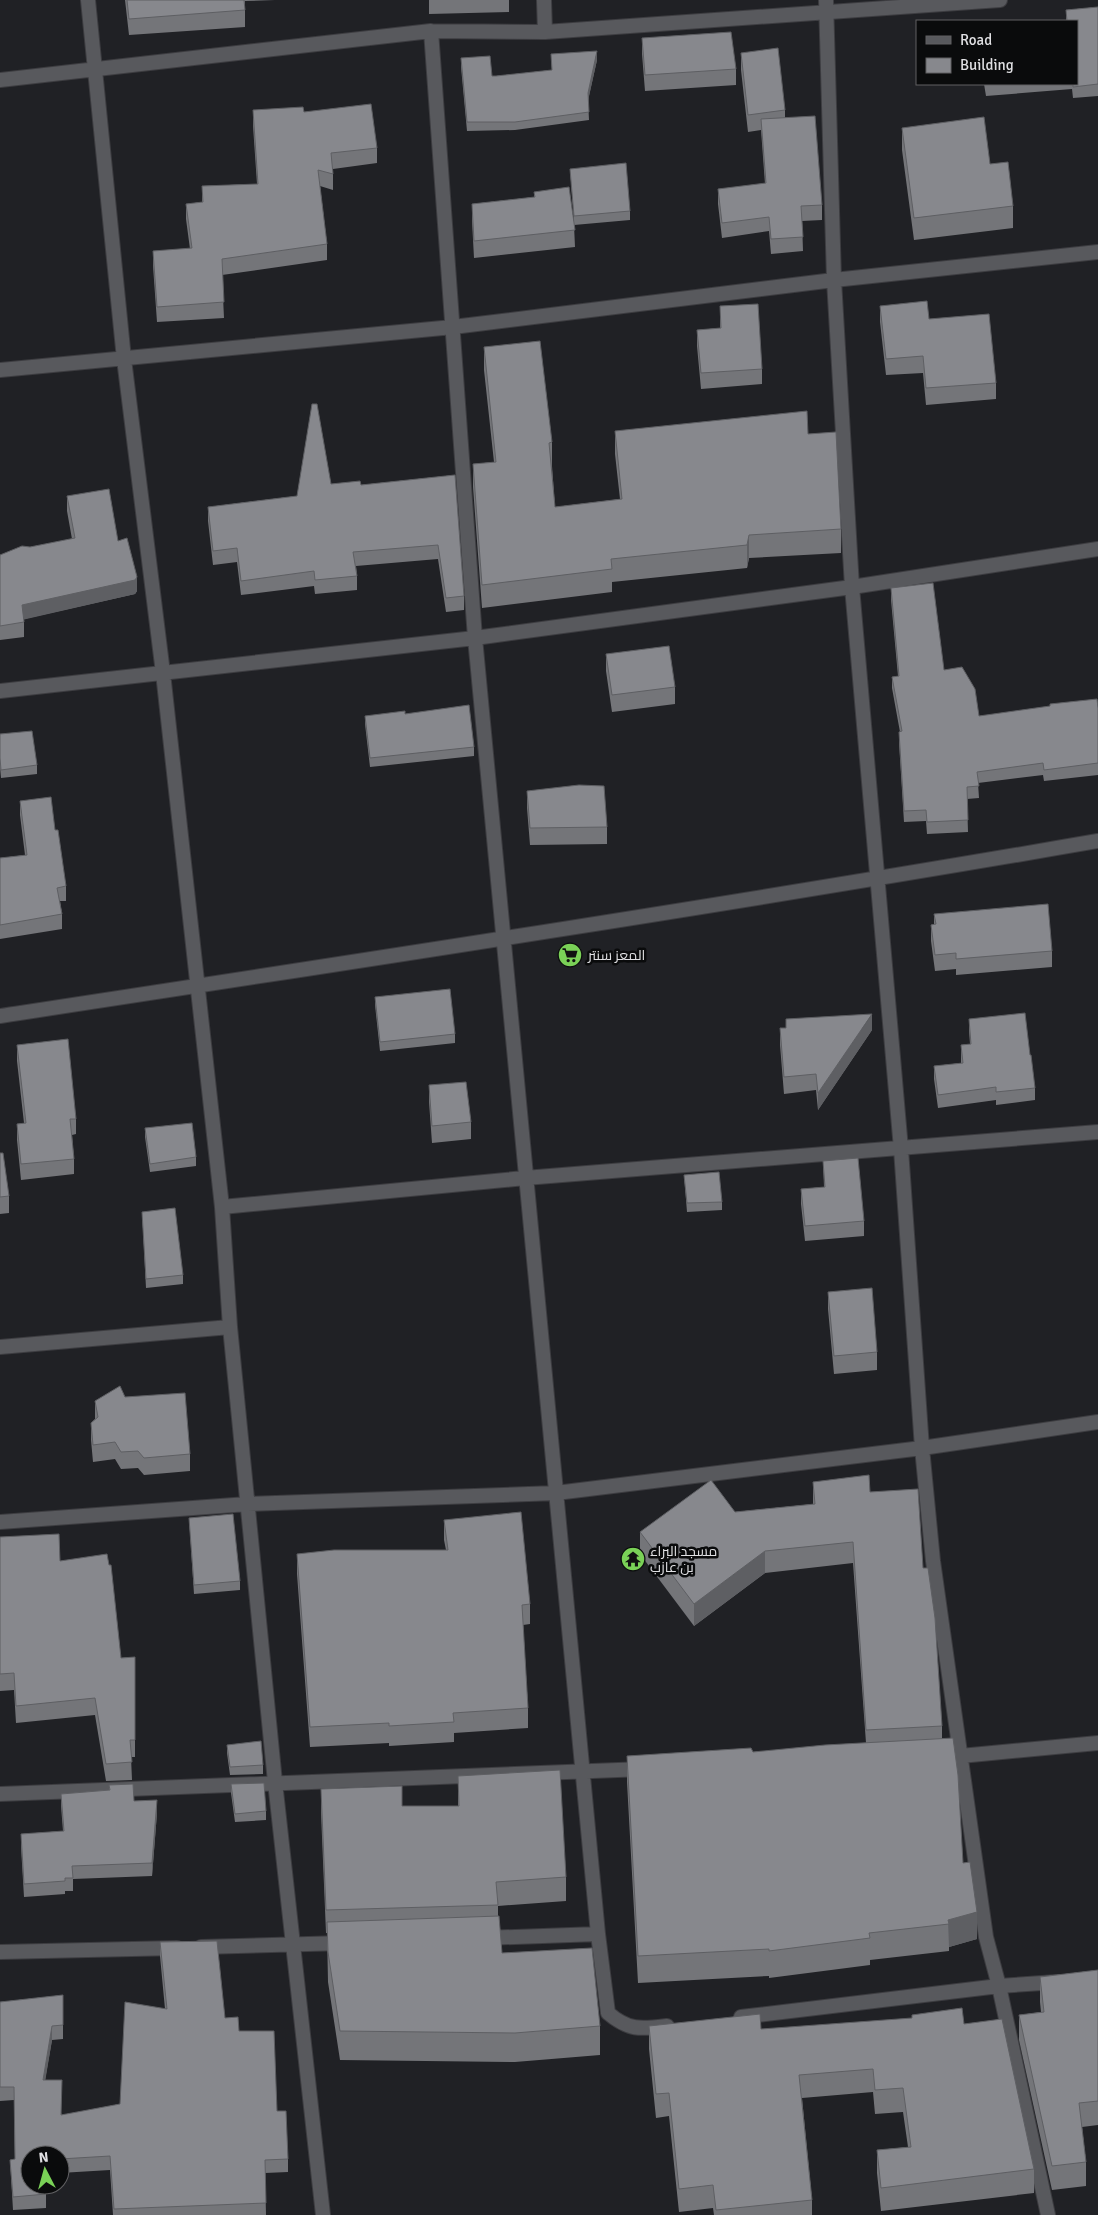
<svg xmlns="http://www.w3.org/2000/svg" width="1098" height="2215" font-family="Signika,Cairo,sans-serif">
<rect width="100%" height="100%" fill="#202125"/>
<g fill="none" stroke-linecap="round" stroke-linejoin="round">
<g stroke="#3d3d41" stroke-width="16">
<path id="minor" d="M 88,0 L 124,359 L 163,673 L 222,1207 L 230,1327 L 275,1782 L 323,2215
M 544,0 L 545,32
M 826,0 L 834,280 L 852,587 L 901,1149 L 922,1448 L 933,1561 L 986,1937 L 999,1986 L 1048,2215
M 431,31 L 475,638 L 598,1934 L 608,2013 C 629,2031 641,2029 667,2026
M 0,80 L 431,31 L 545,32 L 1000,0
M 0,370 L 453,327 L 834,280 L 1098,252
M 0,691 L 475,638 L 852,587 L 1098,549
M 0,1016 C 366,960 733,904 1098,841
M 222,1207 L 525,1178 L 1098,1132
M 0,1347 L 230,1327
M 0,1522 L 248,1504 L 556,1493 L 922,1448 L 1098,1422
M 950,1757 L 1098,1743
M 0,1794 L 644,1769
M 483,1938 L 598,1934
M 201,1947 L 344,1943
M 0,1952 L 177,1948
M 741,2017 L 999,1986 L 1057,1982"/>
</g>
<use href="#minor" stroke="#58595d" stroke-width="14"/>
</g>
<path fill="#747579" d="M 125,0 L 275,0 L 245,1 L 245,27 L 129,35 Z
M 429,0 L 509,0 L 509,12 L 429,14 Z
M 1098,7 L 1098,96 L 1073,98 L 1072,89 L 986,96 L 984,84 L 1077,84 L 1077,21 L 1066,21 L 1066,10 Z
M 642,38 L 736,69 L 736,85 L 645,91 L 642,54 Z
M 741,53 L 785,110 L 785,118 L 822,205 L 822,220 L 802,221 L 803,251 L 771,254 L 769,231 L 722,238 L 718,204 L 718,189 L 765,184 L 761,130 L 748,132 L 741,70 Z
M 551,54 L 597,60 L 588,100 L 589,120 L 515,130 L 467,131 L 461,67 L 461,58 L 492,76 L 496,76 L 552,70 Z
M 253,110 L 304,112 L 377,148 L 377,163 L 333,169 L 333,190 L 320,186 L 327,244 L 327,260 L 222,275 L 224,318 L 157,322 L 153,266 L 153,251 L 190,249 L 186,219 L 186,204 L 202,202 L 202,186 L 257,184 L 253,126 Z
M 902,128 L 990,164 L 1013,206 L 1013,228 L 914,240 L 902,150 Z
M 570,169 L 630,211 L 630,220 L 574,225 L 575,247 L 474,258 L 472,221 L 472,204 L 534,197 L 534,192 L 574,221 Z
M 720,306 L 762,369 L 762,384 L 701,389 L 697,346 L 697,330 L 720,328 Z
M 880,306 L 996,383 L 996,399 L 926,405 L 923,373 L 886,375 L 880,322 Z
M 484,347 L 552,442 L 552,466 L 555,507 L 620,499 L 615,454 L 615,431 L 808,434 L 841,529 L 841,553 L 749,558 L 747,568 L 612,582 L 612,592 L 482,608 L 473,487 L 473,464 L 494,462 L 484,370 Z
M 455,475 L 464,596 L 464,610 L 446,612 L 438,559 L 356,566 L 357,576 L 357,590 L 315,594 L 314,586 L 241,595 L 237,562 L 213,565 L 208,521 L 208,507 L 297,496 L 331,484 L 361,485 Z
M 67,496 L 118,541 L 137,591 L 135,594 L 24,619 L 24,637 L 0,640 L 0,555 L 30,547 L 72,539 L 67,511 Z
M 891,588 L 944,670 L 979,716 L 1098,708 L 1098,775 L 1044,781 L 1043,775 L 978,783 L 979,798 L 967,799 L 968,832 L 927,834 L 926,821 L 904,822 L 899,743 L 899,732 L 900,732 L 892,688 L 892,677 L 898,676 L 891,600 Z
M 606,654 L 675,687 L 675,704 L 612,712 L 606,671 Z
M 405,714 L 474,747 L 474,756 L 370,767 L 365,724 L 365,716 Z
M 0,734 L 37,765 L 37,774 L 1,778 L 0,767 Z
M 527,791 L 607,827 L 607,844 L 530,845 L 527,808 Z
M 20,801 L 55,830 L 66,886 L 66,901 L 60,901 L 62,914 L 62,929 L 0,939 L 0,858 L 25,855 L 20,815 Z
M 934,914 L 1052,951 L 1052,967 L 956,975 L 956,969 L 935,971 L 931,941 L 931,925 L 934,924 Z
M 375,997 L 455,1034 L 455,1043 L 380,1051 L 375,1005 Z
M 786,1019 L 872,1030 L 818,1110 L 816,1090 L 784,1094 L 780,1045 L 780,1028 L 786,1028 Z
M 969,1019 L 1030,1055 L 1035,1088 L 1035,1100 L 996,1105 L 996,1100 L 938,1108 L 934,1079 L 934,1066 L 961,1063 L 961,1045 L 970,1044 L 969,1031 Z
M 17,1045 L 76,1119 L 76,1134 L 72,1135 L 74,1159 L 74,1174 L 21,1180 L 17,1140 L 17,1124 L 24,1123 L 17,1061 Z
M 429,1085 L 471,1122 L 471,1139 L 432,1143 L 429,1102 Z
M 145,1128 L 196,1157 L 196,1166 L 150,1172 L 145,1137 Z
M 0,1153 L 9,1196 L 9,1213 L 0,1214 Z
M 823,1161 L 864,1221 L 864,1236 L 805,1241 L 801,1204 L 801,1189 L 824,1187 Z
M 684,1175 L 722,1202 L 722,1210 L 687,1212 Z
M 142,1212 L 183,1275 L 183,1284 L 146,1288 Z
M 828,1292 L 877,1352 L 877,1370 L 834,1374 L 828,1309 Z
M 125,1397 L 190,1454 L 190,1471 L 144,1475 L 138,1468 L 121,1469 L 115,1459 L 93,1462 L 91,1440 L 91,1423 L 95,1419 L 95,1401 Z
M 813,1482 L 870,1492 L 923,1568 L 942,1726 L 942,1739 L 963,1863 L 977,1939 L 949,1947 L 949,1951 L 870,1960 L 870,1965 L 769,1978 L 769,1976 L 638,1983 L 627,1782 L 627,1756 L 753,1752 L 866,1743 L 853,1563 L 765,1573 L 694,1626 L 640,1554 L 640,1532 L 735,1512 L 813,1504 Z
M 189,1518 L 240,1581 L 240,1590 L 194,1594 Z
M 444,1520 L 530,1604 L 530,1624 L 523,1625 L 528,1708 L 528,1728 L 454,1733 L 454,1742 L 389,1746 L 389,1743 L 310,1747 L 297,1574 L 297,1554 L 446,1550 L 444,1540 Z
M 0,1537 L 60,1561 L 121,1658 L 135,1657 L 135,1757 L 131,1757 L 132,1780 L 106,1781 L 95,1715 L 16,1723 L 14,1690 L 0,1691 Z
M 227,1745 L 263,1765 L 263,1774 L 230,1775 L 227,1753 Z
M 458,1776 L 566,1877 L 566,1901 L 498,1906 L 498,1916 L 502,1953 L 600,2026 L 600,2055 L 515,2062 L 340,2060 L 328,1982 L 327,1933 L 326,1933 L 321,1813 L 321,1789 L 402,1806 L 458,1806 Z
M 231,1784 L 266,1811 L 266,1820 L 235,1822 L 231,1793 Z
M 109,1785 L 134,1801 L 157,1813 L 152,1876 L 73,1879 L 73,1891 L 65,1891 L 65,1894 L 24,1897 L 21,1847 L 21,1834 L 63,1831 L 61,1806 L 61,1794 L 109,1790 Z
M 160,1942 L 225,2018 L 239,2031 L 277,2111 L 288,2159 L 288,2172 L 265,2173 L 266,2215 L 113,2215 L 110,2170 L 60,2173 L 60,2155 L 30,2155 L 46,2194 L 46,2208 L 13,2210 L 10,2160 L 15,2159 L 14,2100 L 0,2101 L 0,2002 L 63,1995 L 63,2039 L 52,2040 L 45,2080 L 62,2115 L 120,2104 L 165,2009 L 160,1956 Z
M 1098,1970 L 1098,2125 L 1082,2127 L 1086,2162 L 1086,2186 L 1052,2190 L 1019,2040 L 1019,2015 L 1041,2012 L 1040,2002 L 1040,1977 Z
M 964,2024 L 1034,2169 L 1034,2193 L 881,2211 L 877,2173 L 877,2150 L 908,2147 L 903,2112 L 875,2114 L 873,2092 L 802,2098 L 812,2200 L 812,2215 L 714,2215 L 713,2208 L 679,2212 L 669,2116 L 656,2118 L 649,2049 L 649,2026 L 761,2029 Z"/>
<path fill="#5e5f63" d="M 597,51 L 597,60 L 588,101 L 588,93 Z
M 749,535 L 749,558 L 747,568 L 747,545 Z
M 137,577 L 137,591 L 135,594 L 22,620 L 22,605 Z
M 872,1014 L 872,1030 L 818,1110 L 818,1093 Z
M 765,1551 L 765,1573 L 694,1626 L 694,1604 Z
M 157,1800 L 157,1813 L 152,1876 L 152,1863 Z
M 977,1912 L 977,1939 L 949,1947 L 948,1920 Z
M 52,2026 L 52,2040 L 43,2094 L 43,2080 Z"/>
<path fill="#87888d" stroke="#5e5f63" d="M 127,0 L 244,0 L 245,10 L 129,19 Z
M 1098,7 L 1098,84 L 1073,87 L 1073,84 L 1077,84 L 1077,21 L 1067,21 L 1066,10 Z
M 731,32 L 736,69 L 645,75 L 642,38 Z
M 778,48 L 785,110 L 748,115 L 741,53 Z
M 597,51 L 588,93 L 589,112 L 515,122 L 467,122 L 461,58 L 490,56 L 492,76 L 496,76 L 552,70 L 551,54 Z
M 371,104 L 377,148 L 331,153 L 333,174 L 318,170 L 327,244 L 222,259 L 224,302 L 157,307 L 153,251 L 192,248 L 186,204 L 203,202 L 202,186 L 258,184 L 253,110 L 303,107 L 304,112 Z
M 815,116 L 822,205 L 801,206 L 803,237 L 771,239 L 769,217 L 722,223 L 718,189 L 766,183 L 761,119 Z
M 984,117 L 990,164 L 1008,162 L 1013,206 L 914,218 L 902,128 Z
M 626,163 L 630,211 L 574,216 L 570,169 Z
M 569,187 L 575,230 L 474,241 L 472,204 L 535,197 L 534,192 Z
M 927,301 L 929,319 L 989,314 L 996,383 L 926,388 L 923,356 L 886,359 L 880,306 Z
M 758,304 L 762,369 L 701,373 L 697,330 L 721,328 L 720,306 Z
M 540,341 L 552,442 L 549,443 L 555,507 L 622,499 L 615,431 L 807,411 L 808,434 L 836,432 L 841,529 L 749,535 L 747,545 L 611,559 L 612,569 L 482,585 L 473,464 L 496,462 L 484,347 Z
M 312,404 L 317,404 L 331,484 L 360,481 L 361,485 L 455,475 L 464,596 L 446,598 L 438,545 L 353,552 L 357,576 L 315,580 L 314,571 L 241,581 L 237,548 L 213,551 L 208,507 L 297,496 Z
M 109,489 L 118,541 L 127,538 L 137,577 L 135,580 L 22,605 L 24,622 L 0,626 L 0,555 L 22,546 L 30,547 L 75,538 L 67,496 Z
M 933,583 L 944,670 L 962,667 L 975,689 L 979,716 L 1050,706 L 1050,704 L 1097,699 L 1098,708 L 1098,763 L 1044,770 L 1043,763 L 977,772 L 979,786 L 967,787 L 968,820 L 927,822 L 926,810 L 904,811 L 899,732 L 902,731 L 892,677 L 899,676 L 891,588 Z
M 669,646 L 675,687 L 612,695 L 606,654 Z
M 469,705 L 474,747 L 370,758 L 365,716 L 405,711 L 405,714 Z
M 32,731 L 37,765 L 1,770 L 0,758 L 0,734 Z
M 579,785 L 604,786 L 607,827 L 530,828 L 527,791 Z
M 51,797 L 55,830 L 58,830 L 66,886 L 57,888 L 62,914 L 0,925 L 0,858 L 27,855 L 20,801 Z
M 1048,904 L 1052,951 L 956,959 L 956,953 L 935,955 L 931,925 L 936,924 L 934,914 Z
M 450,989 L 455,1034 L 380,1042 L 375,997 Z
M 1025,1013 L 1030,1055 L 1031,1055 L 1035,1088 L 996,1092 L 996,1087 L 938,1095 L 934,1066 L 963,1063 L 961,1045 L 971,1044 L 969,1019 Z
M 872,1014 L 818,1093 L 816,1074 L 784,1077 L 780,1028 L 786,1028 L 786,1019 Z
M 68,1039 L 76,1119 L 70,1119 L 74,1159 L 21,1164 L 17,1124 L 26,1123 L 17,1045 Z
M 466,1082 L 471,1122 L 432,1126 L 429,1085 Z
M 192,1123 L 196,1157 L 150,1164 L 145,1128 Z
M 0,1153 L 3,1153 L 9,1196 L 0,1197 Z
M 858,1158 L 864,1221 L 805,1226 L 801,1189 L 825,1187 L 823,1161 Z
M 719,1172 L 722,1202 L 687,1203 L 684,1175 Z
M 175,1208 L 183,1275 L 146,1279 L 142,1212 Z
M 872,1288 L 877,1352 L 834,1356 L 828,1292 Z
M 120,1386 L 125,1397 L 185,1393 L 190,1454 L 144,1458 L 138,1451 L 121,1452 L 115,1442 L 93,1445 L 91,1423 L 98,1417 L 95,1401 Z
M 869,1475 L 870,1492 L 918,1489 L 923,1568 L 928,1568 L 935,1618 L 942,1726 L 866,1730 L 853,1542 L 765,1551 L 694,1604 L 640,1532 L 711,1480 L 735,1512 L 815,1504 L 813,1482 Z
M 521,1512 L 530,1604 L 522,1605 L 528,1708 L 453,1713 L 454,1722 L 389,1726 L 389,1723 L 310,1727 L 297,1554 L 334,1550 L 448,1550 L 444,1520 Z
M 233,1514 L 240,1581 L 194,1585 L 189,1518 Z
M 59,1534 L 60,1561 L 107,1554 L 109,1565 L 111,1565 L 121,1658 L 135,1657 L 135,1740 L 130,1740 L 132,1762 L 106,1764 L 95,1698 L 16,1706 L 14,1673 L 0,1674 L 0,1537 Z
M 953,1738 L 958,1775 L 963,1863 L 970,1862 L 977,1912 L 948,1920 L 949,1924 L 869,1933 L 870,1938 L 769,1951 L 769,1949 L 638,1956 L 627,1756 L 751,1748 L 753,1752 L 825,1745 Z
M 261,1741 L 263,1765 L 230,1767 L 227,1745 Z
M 560,1770 L 566,1877 L 496,1882 L 498,1905 L 326,1910 L 321,1789 L 402,1786 L 402,1806 L 459,1806 L 458,1776 Z
M 264,1783 L 266,1811 L 235,1814 L 231,1784 Z
M 133,1784 L 134,1801 L 157,1800 L 152,1863 L 72,1866 L 73,1878 L 65,1878 L 65,1881 L 24,1884 L 21,1834 L 64,1831 L 61,1794 L 110,1790 L 109,1785 Z
M 499,1916 L 502,1953 L 592,1948 L 600,2026 L 515,2033 L 340,2031 L 328,1952 L 327,1922 Z
M 217,1941 L 225,2018 L 238,2017 L 239,2031 L 274,2031 L 277,2111 L 286,2111 L 288,2159 L 265,2160 L 266,2203 L 114,2209 L 110,2156 L 60,2159 L 60,2155 L 30,2155 L 30,2185 L 45,2185 L 46,2194 L 13,2197 L 10,2160 L 15,2159 L 14,2087 L 0,2087 L 0,2002 L 63,1995 L 63,2025 L 52,2026 L 43,2080 L 62,2080 L 61,2115 L 120,2104 L 125,2002 L 167,2009 L 160,1942 Z
M 1098,1970 L 1098,2101 L 1079,2103 L 1086,2162 L 1052,2166 L 1019,2015 L 1044,2012 L 1040,1977 Z
M 962,2008 L 964,2024 L 1002,2019 L 1034,2169 L 881,2188 L 877,2150 L 911,2147 L 903,2088 L 875,2090 L 873,2069 L 799,2075 L 812,2200 L 716,2210 L 713,2185 L 679,2189 L 669,2093 L 656,2094 L 649,2026 L 760,2014 L 761,2029 L 912,2018 L 912,2015 Z"/>
<defs>
<g id="supermarket-disc" transform="scale(1.25)"><circle r="9.5" fill="#7ad157" stroke="#0a0b0c"/><path d="M-6-5.5h2.5l.6 2H6L4.5 2H-2.5L-4.4-4H-6ZM-1.5 3.2a1.3 1.3 0 1 0 .1 0ZM3 3.2a1.3 1.3 0 1 0 .1 0Z" fill="#111"/></g>
<g id="temple-disc" transform="scale(1.25)"><circle r="9.5" fill="#7ad157" stroke="#0a0b0c"/><path d="M0-6L5-2H3V0L6.5 2.5H4V6H1.5V3h-3V6H-4V2.5H-6.5L-3 0V-2H-5Z" fill="#111"/></g>
</defs>
<g fill-rule="evenodd">
<use href="#supermarket-disc" x="570" y="955"/>
<use href="#temple-disc" x="633" y="1559"/>
</g>
<g text-anchor="middle" stroke-width="5" stroke-linejoin="round" paint-order="stroke">
<g font-size="14" fill="#e0e0e3" stroke="#0a0b0c" text-anchor="start">
<text x="588" y="960">المعز سنتر</text>
<text x="650" y="1556">مسجد البراء<tspan x="650" dy="16">بن عازب</tspan></text>
</g>
</g>
<rect x="916" y="20" width="162" height="65" fill="#0a0b0c" stroke="#606062"/>
<rect x="926" y="36" width="25" height="8" fill="#58595d" stroke="#606062"/>
<text x="960" y="45" font-size="15" fill="#e0e0e3">Road</text>
<rect x="926" y="58" width="25" height="15" fill="#87888d" stroke="#606062"/>
<text x="960" y="70" font-size="15" fill="#e0e0e3">Building</text>
<g transform="translate(45 2170) rotate(354)"><circle r="24" fill="#0a0b0c" stroke="#606062"/>
<path d="M0-4L9 19L0 12L-9 19Z" fill="#7ad157"/>
<text y="-8" font-size="14" font-weight="bold" text-anchor="middle" fill="#e0e0e3">N</text>
</g>
</svg>
